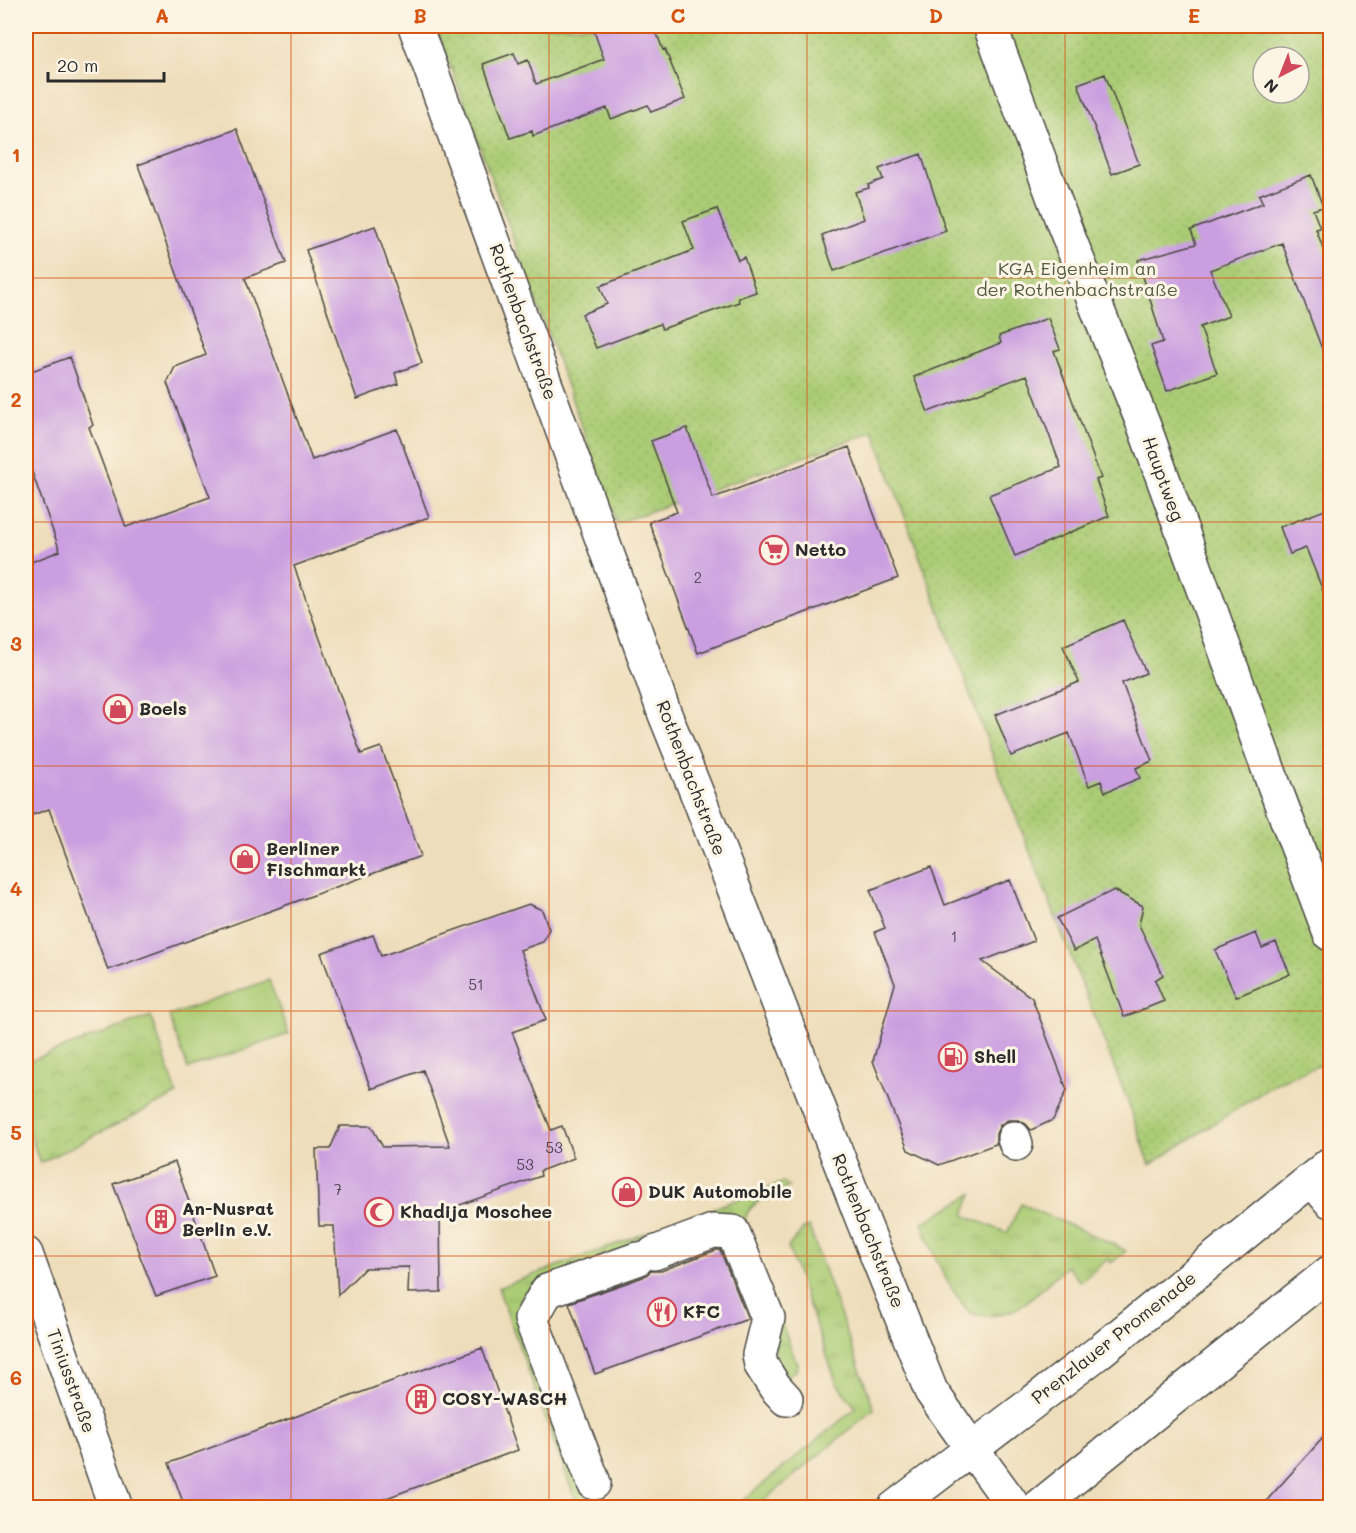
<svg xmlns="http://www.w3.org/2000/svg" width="1356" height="1533" font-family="Mali,sans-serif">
<defs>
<pattern id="grass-tufts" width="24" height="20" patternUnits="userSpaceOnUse" patternTransform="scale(1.5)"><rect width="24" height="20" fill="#abcc74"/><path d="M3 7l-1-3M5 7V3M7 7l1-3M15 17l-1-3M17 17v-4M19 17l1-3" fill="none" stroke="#93af65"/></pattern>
<pattern id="park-crowns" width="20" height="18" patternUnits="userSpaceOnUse" patternTransform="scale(1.5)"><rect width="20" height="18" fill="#abcc74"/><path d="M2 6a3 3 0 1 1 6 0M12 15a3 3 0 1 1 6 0" fill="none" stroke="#93af65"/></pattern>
<pattern id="garden-dots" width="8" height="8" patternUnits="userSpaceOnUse" patternTransform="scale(1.5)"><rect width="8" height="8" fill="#abcc74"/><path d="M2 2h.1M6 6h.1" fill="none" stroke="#93af65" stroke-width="1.8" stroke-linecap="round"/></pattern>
</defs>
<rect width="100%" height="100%" fill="#fcf5e5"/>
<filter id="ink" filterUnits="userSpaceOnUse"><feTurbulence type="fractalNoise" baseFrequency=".0167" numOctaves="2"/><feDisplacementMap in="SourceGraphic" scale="12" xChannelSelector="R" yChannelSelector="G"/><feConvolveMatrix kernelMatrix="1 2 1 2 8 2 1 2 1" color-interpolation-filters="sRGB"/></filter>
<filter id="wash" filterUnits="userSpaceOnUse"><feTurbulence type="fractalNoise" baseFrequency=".008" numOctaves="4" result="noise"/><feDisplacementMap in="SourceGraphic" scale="24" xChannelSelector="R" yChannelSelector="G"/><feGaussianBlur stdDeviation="1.35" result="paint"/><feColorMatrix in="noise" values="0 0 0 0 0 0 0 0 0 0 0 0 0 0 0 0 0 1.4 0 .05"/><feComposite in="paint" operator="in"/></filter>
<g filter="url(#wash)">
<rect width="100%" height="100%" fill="#eeddba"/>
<path fill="url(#grass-tufts)" stroke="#6b7c50" stroke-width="1.5" d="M 784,1182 L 789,1187 C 776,1192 756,1199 748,1212 C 745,1216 745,1221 745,1226 L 532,1287 L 521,1297 L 520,1314 L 589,1507 L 578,1507 L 498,1288 Z
M 972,1194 L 964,1215 L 1007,1233 L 1021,1204 L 1115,1245 L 1126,1251 L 1111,1263 L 1108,1259 L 1080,1282 L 1067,1266 C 1052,1278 1037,1295 1021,1306 C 1009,1314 985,1319 971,1313 C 966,1310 962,1303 959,1299 C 942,1276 932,1250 922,1223 Z
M 809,1227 L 874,1409 L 756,1507 L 735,1507 L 856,1408 L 837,1384 L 788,1247 L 803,1229 Z
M 780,1319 L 797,1364 L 796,1371 C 790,1375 786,1376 779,1373 L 773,1341 Z"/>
<path fill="url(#park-crowns)" stroke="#6b7c50" stroke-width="1.5" d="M 151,1016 L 177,1094 L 40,1163 L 26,1123 L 26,1062 Z"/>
<path fill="url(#garden-dots)" stroke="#6b7c50" stroke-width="1.5" fill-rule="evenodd" d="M 436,26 L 1330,26 L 1330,1061 L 1278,1082 L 1150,1165 L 1128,1102 L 999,773 L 874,432 L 617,523 ZM 1263,57 L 1299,57 L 1299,93 L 1263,93 Z"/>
<path fill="#abcc74" stroke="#6b7c50" stroke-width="1.5" d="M 269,980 L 289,1034 L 188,1069 L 169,1016 Z"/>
<g id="blocks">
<path fill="#ca9ee0" d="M 592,26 L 654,26 L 663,50 L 665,49 L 685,99 L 651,112 L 648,105 L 611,119 L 607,108 L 533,136 L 532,131 L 510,138 L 483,64 L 514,53 L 518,64 L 528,60 L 536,84 L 604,59 Z
M 1105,74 L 1139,164 L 1112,174 L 1078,84 Z
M 237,129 L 286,263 L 245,278 L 312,460 L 397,429 L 429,517 L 294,566 L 361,754 L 381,747 L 421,856 L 108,970 L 49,809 L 32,815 L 26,798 L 26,564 L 60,551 L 26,455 L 26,373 L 70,357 L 93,425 L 89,427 L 126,527 L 210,497 L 167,383 L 175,367 L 206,355 L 138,165 Z
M 921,154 L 946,231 L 834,271 L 822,235 L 864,219 L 855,192 L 869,188 L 868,185 L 883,179 L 879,169 Z
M 1311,175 L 1323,207 L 1313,210 L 1320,228 L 1316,229 L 1330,267 L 1330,364 L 1328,365 L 1282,243 L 1210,270 L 1229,316 L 1200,327 L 1217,373 L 1167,391 L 1151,346 L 1163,342 L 1138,260 L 1196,244 L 1191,230 L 1263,203 L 1259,195 Z
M 717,209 L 738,260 L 744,257 L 756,292 L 738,298 L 739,302 L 662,329 L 660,324 L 596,348 L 582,314 L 607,304 L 600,286 L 694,250 L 683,221 Z
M 375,226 L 422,363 L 395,373 L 398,384 L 357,399 L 306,250 Z
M 1048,318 L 1060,349 L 1054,351 L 1101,478 L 1096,480 L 1109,516 L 1015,556 L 989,495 L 1061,467 L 1027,375 L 928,412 L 914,377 L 1001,343 L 999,336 Z
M 687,428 L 713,498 L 849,447 L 898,578 L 698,653 L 649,522 L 677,512 L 651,441 Z
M 1330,508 L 1330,606 L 1329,606 L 1306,548 L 1290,554 L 1280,527 Z
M 1123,620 L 1146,673 L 1122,683 L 1152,761 L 1136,768 L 1140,778 L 1105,792 L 1101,781 L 1089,786 L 1069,733 L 1011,756 L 995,715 L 1079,682 L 1063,646 Z
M 931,867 L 945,905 L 1010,880 L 1034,941 L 982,961 L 1032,998 L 1067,1090 L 1053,1120 L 1031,1130 L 1026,1124 L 1018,1120 L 1008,1120 L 1000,1125 L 996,1134 L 996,1144 L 939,1165 L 908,1150 L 873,1061 L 895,984 L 875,932 L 885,928 L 870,890 Z
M 1114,890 L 1143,906 L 1139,925 L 1163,975 L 1155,980 L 1164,1001 L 1124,1017 L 1095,940 L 1074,951 L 1057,918 Z
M 529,904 L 542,910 L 549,929 L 543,942 L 520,950 L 546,1020 L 512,1032 L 551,1130 L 562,1126 L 574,1158 L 540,1171 L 541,1176 L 440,1212 L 441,1292 L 408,1293 L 409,1267 L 365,1268 L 338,1295 L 334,1226 L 319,1226 L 316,1149 L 330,1149 L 340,1126 L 371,1126 L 383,1147 L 450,1146 L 423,1070 L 371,1089 L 321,953 L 373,935 L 381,956 Z
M 1256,933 L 1262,948 L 1276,942 L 1290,974 L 1236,997 L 1215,950 Z
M 175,1162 L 215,1276 L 156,1296 L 139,1254 L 140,1253 L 113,1184 Z
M 716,1250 L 720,1250 L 748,1319 L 595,1374 L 569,1303 L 643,1277 L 651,1271 L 661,1271 Z
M 482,1348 L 518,1450 L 359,1508 L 185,1508 L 169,1463 Z
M 1330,1430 L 1330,1508 L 1260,1508 Z"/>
</g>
</g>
<g filter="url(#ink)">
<use href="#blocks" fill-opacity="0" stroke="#484640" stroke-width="1.5"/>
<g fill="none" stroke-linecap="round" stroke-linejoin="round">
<g stroke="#484640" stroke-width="36">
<path id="minor" d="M 990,26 L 1063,223 L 1144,426 L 1274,785 L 1330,934
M 1014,1138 L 1016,1144
M 654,1253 L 713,1231 L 733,1232 L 768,1318 L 759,1355 L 761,1365 L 775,1387 L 786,1399
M 26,1254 L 116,1508
M 594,1483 L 531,1319 L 547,1291 L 637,1259"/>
</g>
<g stroke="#484640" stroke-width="36">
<path id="major" d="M 415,26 L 634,627 L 664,712 L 700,801 L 861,1216 L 931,1391 L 972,1449 L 1015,1508
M 1312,1179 L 1330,1201
M 894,1508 L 1099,1352 L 1330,1164
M 1037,1508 L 1330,1272"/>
</g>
<use href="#minor" stroke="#fff" stroke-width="33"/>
<use href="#major" stroke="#fff" stroke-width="33"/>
</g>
</g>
<path fill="none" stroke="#d5540f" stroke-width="1.5" stroke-opacity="0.55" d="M 291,26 L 291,1508M 549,26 L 549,1508M 807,26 L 807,1508M 1065,26 L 1065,1508M 26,278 L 1330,278M 26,522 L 1330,522M 26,766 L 1330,766M 26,1011 L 1330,1011M 26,1256 L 1330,1256"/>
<defs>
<g id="supermarket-ring" transform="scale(1.5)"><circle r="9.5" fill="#fcf5e5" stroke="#d1495b" stroke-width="1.5"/><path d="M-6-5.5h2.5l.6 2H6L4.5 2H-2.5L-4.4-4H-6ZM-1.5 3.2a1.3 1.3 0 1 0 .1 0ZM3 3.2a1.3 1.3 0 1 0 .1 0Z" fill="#d1495b"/></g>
<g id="shop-ring" transform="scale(1.5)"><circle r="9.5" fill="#fcf5e5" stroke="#d1495b" stroke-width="1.5"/><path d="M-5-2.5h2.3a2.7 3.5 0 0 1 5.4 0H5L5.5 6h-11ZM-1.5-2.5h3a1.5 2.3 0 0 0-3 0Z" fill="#d1495b"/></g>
<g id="fuel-ring" transform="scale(1.5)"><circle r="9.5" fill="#fcf5e5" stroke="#d1495b" stroke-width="1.5"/><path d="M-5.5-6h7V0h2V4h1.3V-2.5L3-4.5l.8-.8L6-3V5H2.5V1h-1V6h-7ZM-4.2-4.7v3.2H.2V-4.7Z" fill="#d1495b"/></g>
<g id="mosque-ring" transform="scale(1.5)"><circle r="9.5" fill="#fcf5e5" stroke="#d1495b" stroke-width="1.5"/><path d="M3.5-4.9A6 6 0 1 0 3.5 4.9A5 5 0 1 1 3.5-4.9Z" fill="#d1495b"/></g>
<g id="building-ring" transform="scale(1.5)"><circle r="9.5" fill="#fcf5e5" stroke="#d1495b" stroke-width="1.5"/><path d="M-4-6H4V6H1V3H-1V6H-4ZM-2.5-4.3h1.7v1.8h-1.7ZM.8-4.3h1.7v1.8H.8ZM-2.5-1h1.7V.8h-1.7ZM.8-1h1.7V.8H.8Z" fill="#d1495b"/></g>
<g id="restaurant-ring" transform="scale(1.5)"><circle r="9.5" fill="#fcf5e5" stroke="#d1495b" stroke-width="1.5"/><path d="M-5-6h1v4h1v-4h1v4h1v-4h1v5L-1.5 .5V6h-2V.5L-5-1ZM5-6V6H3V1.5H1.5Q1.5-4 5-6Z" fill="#d1495b"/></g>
</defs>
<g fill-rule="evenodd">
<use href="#supermarket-ring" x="774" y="550"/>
<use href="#shop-ring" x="118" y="709"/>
<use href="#shop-ring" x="245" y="859"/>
<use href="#fuel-ring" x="953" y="1057"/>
<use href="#shop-ring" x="627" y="1192"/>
<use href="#mosque-ring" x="379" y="1212"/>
<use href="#building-ring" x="161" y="1219"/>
<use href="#restaurant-ring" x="662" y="1312"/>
<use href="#building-ring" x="421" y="1399"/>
</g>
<g text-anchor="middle" stroke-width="6" stroke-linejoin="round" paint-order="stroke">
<g font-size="15" fill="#534858">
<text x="698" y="583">2</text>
<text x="954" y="942">1</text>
<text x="476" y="990">51</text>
<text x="554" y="1153">53</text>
<text x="525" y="1170">53</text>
<text x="338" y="1195">7</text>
</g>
<g font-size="18" fill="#515b41" stroke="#fcf5e5">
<text x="1077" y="275">KGA Eigenheim an<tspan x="1077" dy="21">der Rothenbachstraße</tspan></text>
</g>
<g font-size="18" fill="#2b2b2b" stroke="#fcf5e5">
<text transform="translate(523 322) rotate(70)" y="6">Rothenbachstraße</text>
<text transform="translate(1163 479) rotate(70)" y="6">Hauptweg</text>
<text transform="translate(691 778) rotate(69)" y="6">Rothenbachstraße</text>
<text transform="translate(868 1231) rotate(68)" y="6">Rothenbachstraße</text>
<text transform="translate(1114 1338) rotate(-38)" y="6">Prenzlauer Promenade</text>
<text transform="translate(71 1381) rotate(70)" y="6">Tiniusstraße</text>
</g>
<g font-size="18" font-weight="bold" fill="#2b2b2b" stroke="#fcf5e5" text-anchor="start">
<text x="795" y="556">Netto</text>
<text x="139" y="715">Boels</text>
<text x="266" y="855">Berliner<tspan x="266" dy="21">Fischmarkt</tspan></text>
<text x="974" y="1063">Shell</text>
<text x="648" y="1198">DUK Automobile</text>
<text x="182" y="1215">An-Nusrat<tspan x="182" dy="21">Berlin e.V.</tspan></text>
<text x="400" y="1218">Khadija Moschee</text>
<text x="683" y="1318">KFC</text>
<text x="442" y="1405">COSY-WASCH</text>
</g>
</g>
<rect width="1356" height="1533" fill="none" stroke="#fcf5e5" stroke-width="66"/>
<g transform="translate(1281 75) rotate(222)"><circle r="28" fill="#fcf5e5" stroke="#a8a49b" stroke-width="1.5"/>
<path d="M0-4.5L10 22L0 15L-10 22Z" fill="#d1495b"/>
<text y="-9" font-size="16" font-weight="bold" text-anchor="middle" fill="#2b2b2b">N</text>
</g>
<path d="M48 72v9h116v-9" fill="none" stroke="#2b2b2b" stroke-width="3"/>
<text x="57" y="72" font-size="18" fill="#2b2b2b" stroke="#fcf5e5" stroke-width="4.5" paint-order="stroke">20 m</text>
<rect x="33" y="33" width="1290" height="1467" fill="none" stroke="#d5540f" stroke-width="2"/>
<g font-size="20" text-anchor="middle" font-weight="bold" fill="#d5540f">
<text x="162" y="23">A</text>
<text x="420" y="23">B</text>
<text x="678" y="23">C</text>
<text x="936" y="23">D</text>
<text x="1194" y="23">E</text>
<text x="16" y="162">1</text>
<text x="16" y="407">2</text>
<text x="16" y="651">3</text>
<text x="16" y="896">4</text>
<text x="16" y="1140">5</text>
<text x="16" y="1385">6</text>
</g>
</svg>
